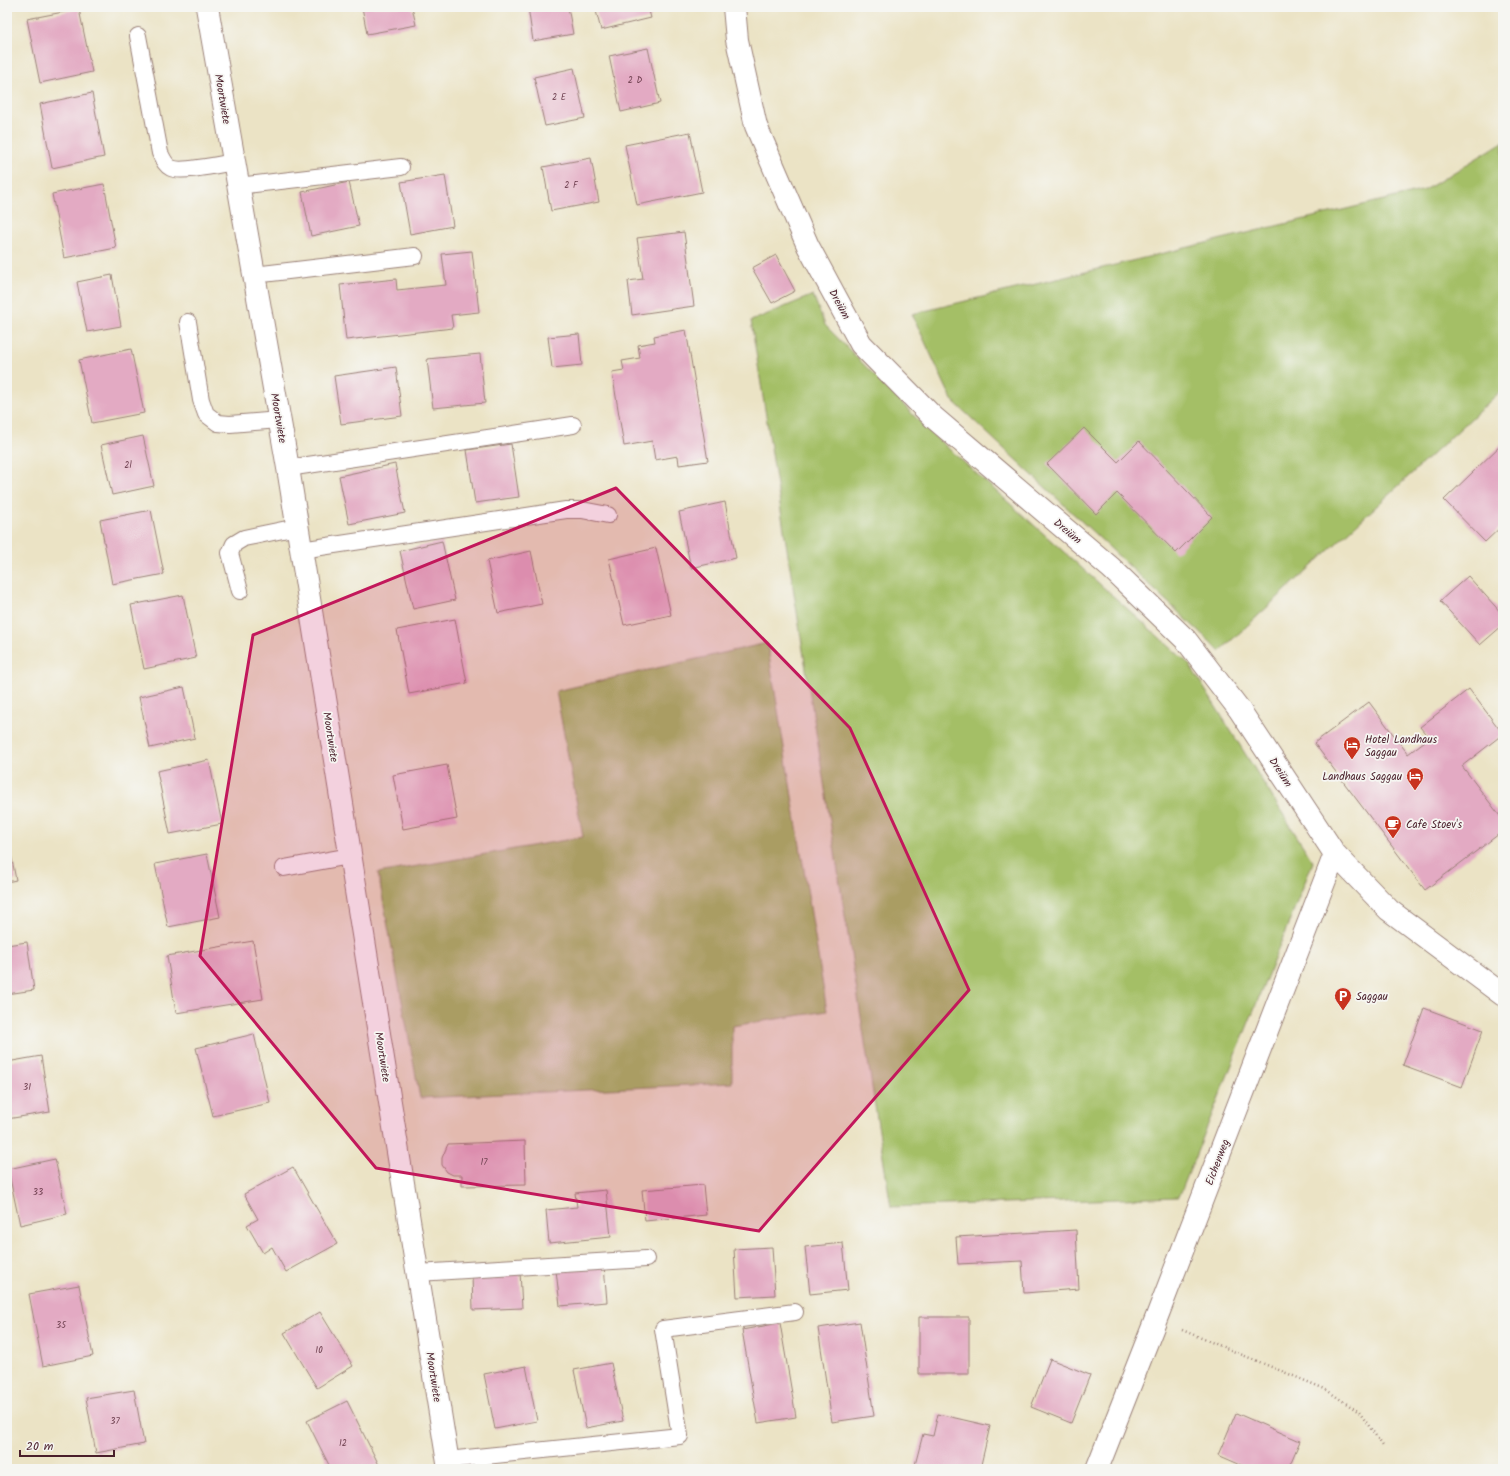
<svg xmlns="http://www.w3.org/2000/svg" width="1510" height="1476" font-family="Kalam,sans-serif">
<rect width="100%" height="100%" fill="#f6f6f2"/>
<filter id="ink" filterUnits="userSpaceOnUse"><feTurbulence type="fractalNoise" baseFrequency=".025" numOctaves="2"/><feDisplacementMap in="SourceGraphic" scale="8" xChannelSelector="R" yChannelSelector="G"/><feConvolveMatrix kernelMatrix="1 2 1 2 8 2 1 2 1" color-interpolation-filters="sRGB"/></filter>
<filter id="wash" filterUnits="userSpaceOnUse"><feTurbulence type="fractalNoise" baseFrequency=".012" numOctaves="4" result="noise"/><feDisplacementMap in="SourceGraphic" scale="16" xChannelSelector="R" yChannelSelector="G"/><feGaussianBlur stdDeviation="0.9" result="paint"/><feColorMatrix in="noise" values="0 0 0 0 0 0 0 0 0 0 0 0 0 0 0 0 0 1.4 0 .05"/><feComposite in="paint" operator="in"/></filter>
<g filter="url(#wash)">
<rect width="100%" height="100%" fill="#ebe3c5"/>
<path fill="#a4bf66" stroke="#776f48" d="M 1503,142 L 1503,389 L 1220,651 L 952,400 L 912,314 L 1425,190 Z
M 813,295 L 825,325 L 930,432 L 1189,664 L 1313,862 L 1179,1197 L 891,1207 L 751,321 Z
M 767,643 L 827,1011 L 732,1026 L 732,1083 L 420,1098 L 378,873 L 583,837 L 556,691 Z"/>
<g id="blocks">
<path fill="#e3aac3" d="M 362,7 L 412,7 L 416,25 L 367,34 Z
M 528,7 L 568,7 L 573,34 L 533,41 Z
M 595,7 L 648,7 L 651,18 L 601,30 Z
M 79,9 L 92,72 L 40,83 L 27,19 Z
M 648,48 L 660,103 L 621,112 L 609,56 Z
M 574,68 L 585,118 L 545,126 L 534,77 Z
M 92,93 L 104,157 L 52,168 L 40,104 Z
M 690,132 L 702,192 L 637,205 L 625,145 Z
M 591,158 L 599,202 L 551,211 L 543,167 Z
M 445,175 L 453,226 L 410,234 L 401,182 Z
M 349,182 L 359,226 L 311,236 L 302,192 Z
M 104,184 L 116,248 L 64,258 L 52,194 Z
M 684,232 L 694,306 L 632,315 L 628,281 L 643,279 L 637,238 Z
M 472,251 L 479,312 L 451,315 L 453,328 L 346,340 L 340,285 L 396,279 L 397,290 L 446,285 L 442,254 Z
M 776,255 L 795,291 L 772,303 L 752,268 Z
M 112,275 L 121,326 L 87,332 L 77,282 Z
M 686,330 L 708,461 L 679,465 L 678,456 L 655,460 L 652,441 L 624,446 L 612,372 L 624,370 L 622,361 L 640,358 L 638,345 L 655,342 L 654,336 Z
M 579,334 L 582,365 L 552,368 L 548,337 Z
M 131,349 L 144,413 L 92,423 L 79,360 Z
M 480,354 L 485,403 L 433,408 L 427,359 Z
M 396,367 L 402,416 L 341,424 L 334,376 Z
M 1084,428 L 1118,462 L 1139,441 L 1212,517 L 1176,553 L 1117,493 L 1096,514 L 1047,464 Z
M 143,436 L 154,486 L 112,495 L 101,445 Z
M 1503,443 L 1503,525 L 1485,542 L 1444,500 Z
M 511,444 L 519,497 L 475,503 L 467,450 Z
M 395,464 L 405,513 L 349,524 L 339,476 Z
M 725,502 L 736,558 L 691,568 L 679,512 Z
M 151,510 L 164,574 L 112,584 L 100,520 Z
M 442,541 L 455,600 L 413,609 L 400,551 Z
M 656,548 L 671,615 L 624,625 L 609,559 Z
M 531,551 L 542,604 L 498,613 L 487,561 Z
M 1468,576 L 1503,615 L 1503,625 L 1480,645 L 1440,601 Z
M 183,595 L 196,658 L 144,669 L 131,605 Z
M 455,619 L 467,683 L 409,694 L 397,630 Z
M 184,687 L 195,738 L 150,748 L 139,697 Z
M 1469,689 L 1503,734 L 1462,766 L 1503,820 L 1503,831 L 1425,890 L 1314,743 L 1369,702 L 1408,754 L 1429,738 L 1420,727 Z
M 209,760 L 222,824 L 170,834 L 157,771 Z
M 447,765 L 457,819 L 403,829 L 393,775 Z
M 7,833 L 16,880 L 7,882 Z
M 207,854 L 220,917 L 168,927 L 155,864 Z
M 253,941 L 263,999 L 176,1013 L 167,956 Z
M 27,942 L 34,990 L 7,994 L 7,945 Z
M 1424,1008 L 1483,1030 L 1462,1087 L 1403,1065 Z
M 254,1034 L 270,1103 L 213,1116 L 196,1048 Z
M 41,1056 L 50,1112 L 7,1119 L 7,1062 Z
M 525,1141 L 526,1185 L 462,1186 L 462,1175 L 453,1175 L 447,1172 L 442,1165 L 442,1158 L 448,1144 Z
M 55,1159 L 67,1214 L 20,1225 L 8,1169 Z
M 293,1167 L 337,1244 L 286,1272 L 272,1247 L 263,1253 L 247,1225 L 258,1219 L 244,1194 Z
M 703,1185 L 706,1215 L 645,1221 L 642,1190 Z
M 606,1190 L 611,1237 L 549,1243 L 546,1210 L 577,1207 L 575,1193 Z
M 1076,1230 L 1079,1289 L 1024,1293 L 1022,1261 L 958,1264 L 956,1237 Z
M 843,1243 L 848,1290 L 810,1294 L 805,1247 Z
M 772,1247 L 775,1295 L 737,1297 L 734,1249 Z
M 604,1266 L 607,1302 L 560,1306 L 556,1270 Z
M 520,1272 L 522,1308 L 473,1310 L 472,1274 Z
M 79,1285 L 93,1356 L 43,1366 L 29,1294 Z
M 320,1312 L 353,1366 L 317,1388 L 284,1333 Z
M 919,1317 L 969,1317 L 969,1374 L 919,1374 Z
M 860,1322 L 874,1416 L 832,1422 L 818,1328 Z
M 780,1323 L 796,1417 L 758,1423 L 742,1330 Z
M 1050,1359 L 1090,1375 L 1071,1423 L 1031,1407 Z
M 611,1363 L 623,1421 L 586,1428 L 574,1370 Z
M 526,1366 L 537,1421 L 495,1429 L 484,1374 Z
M 134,1390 L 144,1444 L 96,1453 L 86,1398 Z
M 347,1401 L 379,1465 L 370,1469 L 331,1469 L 307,1421 Z
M 1236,1413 L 1300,1441 L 1288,1469 L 1250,1469 L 1218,1455 Z
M 938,1414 L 990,1426 L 980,1469 L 935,1469 L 915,1465 L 923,1434 L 933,1436 Z"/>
</g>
</g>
<g filter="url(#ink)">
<use href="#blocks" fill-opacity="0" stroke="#9a8178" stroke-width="1"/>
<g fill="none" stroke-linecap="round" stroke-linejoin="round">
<g stroke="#9a8178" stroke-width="18">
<path id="lane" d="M 138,36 L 160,153 C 163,159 165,165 171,168 C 181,173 222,164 234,162
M 238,186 L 401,167
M 254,275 L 415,256
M 188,322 L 201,400 L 206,414 L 218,423 L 230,424 L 279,420
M 288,468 L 573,425
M 301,550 L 566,510 L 582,510 L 608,515
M 240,591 L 230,553 L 234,544 L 244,538 L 297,527
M 284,868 L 350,856
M 418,1273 L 646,1259
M 447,1460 L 680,1436 L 663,1329 L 795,1312"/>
</g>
<g stroke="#9a8178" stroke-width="24">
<path id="street" d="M 207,7 L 288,468 L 449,1469
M 734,7 L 737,40 L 756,126 L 808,246 L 861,344 L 933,417 L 1111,568 L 1186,640 L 1239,709 L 1335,854 L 1389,910 L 1503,995
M 1097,1469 L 1156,1319 L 1335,854"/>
</g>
<path stroke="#9a8178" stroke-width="2.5" stroke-dasharray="1 3" stroke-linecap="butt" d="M 1182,1330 L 1325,1389 L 1359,1412 L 1383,1446"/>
<use href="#lane" stroke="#fff" stroke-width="16"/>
<use href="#street" stroke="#fff" stroke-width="22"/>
</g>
</g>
<path fill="#c2185b" fill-opacity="0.2" stroke="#c2185b" stroke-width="3" stroke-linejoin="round" d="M 616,488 L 850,728 L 969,990 L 759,1231 L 376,1168 L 200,956 L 253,635 Z"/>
<defs>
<g id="hotel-pin" transform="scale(0.9)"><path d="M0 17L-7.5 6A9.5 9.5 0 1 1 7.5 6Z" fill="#c8321e" stroke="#f6f6f2"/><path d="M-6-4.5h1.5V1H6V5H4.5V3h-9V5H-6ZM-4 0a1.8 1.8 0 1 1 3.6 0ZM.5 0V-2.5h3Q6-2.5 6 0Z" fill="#fff"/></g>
<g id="cafe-pin" transform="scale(0.9)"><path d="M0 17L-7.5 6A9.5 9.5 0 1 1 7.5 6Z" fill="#c8321e" stroke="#f6f6f2"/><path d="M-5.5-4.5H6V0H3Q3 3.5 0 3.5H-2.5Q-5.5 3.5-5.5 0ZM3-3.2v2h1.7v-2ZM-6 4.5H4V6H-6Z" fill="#fff"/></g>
<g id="parking-pin" transform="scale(0.9)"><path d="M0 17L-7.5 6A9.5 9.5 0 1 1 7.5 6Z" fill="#c8321e" stroke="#f6f6f2"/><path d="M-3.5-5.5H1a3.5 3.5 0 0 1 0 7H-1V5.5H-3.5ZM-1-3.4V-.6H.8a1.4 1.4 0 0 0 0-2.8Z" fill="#fff"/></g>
</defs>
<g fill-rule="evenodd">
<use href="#hotel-pin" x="1352" y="745"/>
<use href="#hotel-pin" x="1415" y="776"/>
<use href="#cafe-pin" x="1393" y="824"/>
<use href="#parking-pin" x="1343" y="996"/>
</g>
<g text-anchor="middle" stroke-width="3.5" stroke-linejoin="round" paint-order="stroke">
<g font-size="9" fill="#704251">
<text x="635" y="83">2 D</text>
<text x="559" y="100">2 E</text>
<text x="571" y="188">2 F</text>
<text x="128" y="468">2l</text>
<text x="27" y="1090">31</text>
<text x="484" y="1165">17</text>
<text x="38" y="1195">33</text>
<text x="61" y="1328">35</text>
<text x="319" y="1353">10</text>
<text x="115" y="1424">37</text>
<text x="343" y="1446">12</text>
</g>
<g font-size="11" fill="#4a1f2b" stroke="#f6f6f2">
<text transform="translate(223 99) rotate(80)" y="4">Moortwiete</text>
<text transform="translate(840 304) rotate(61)" y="4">Dreiüm</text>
<text transform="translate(279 418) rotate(80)" y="4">Moortwiete</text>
<text transform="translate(1068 531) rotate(40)" y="4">Dreiüm</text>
<text transform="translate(331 737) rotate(81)" y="4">Moortwiete</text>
<text transform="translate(1281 772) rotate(57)" y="4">Dreiüm</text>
<text transform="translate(383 1057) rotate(81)" y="4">Moortwiete</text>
<text transform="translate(1217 1162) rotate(-69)" y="4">Eichenweg</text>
<text transform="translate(434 1377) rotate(81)" y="4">Moortwiete</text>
</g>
<g font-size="11" fill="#4a1f2b" stroke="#f6f6f2" text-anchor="start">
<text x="1365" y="743">Hotel Landhaus<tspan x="1365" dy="13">Saggau</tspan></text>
<text x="1402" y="780" text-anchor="end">Landhaus Saggau</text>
<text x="1406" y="828">Cafe Stoev's</text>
<text x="1356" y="1000">Saggau</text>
</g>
</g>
<rect width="1510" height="1476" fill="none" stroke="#f6f6f2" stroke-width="24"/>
<path d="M20 1450v6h94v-6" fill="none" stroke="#4a1f2b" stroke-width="2"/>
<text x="26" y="1450" font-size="12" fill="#4a1f2b" stroke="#f6f6f2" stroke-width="3" paint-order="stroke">20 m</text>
</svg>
